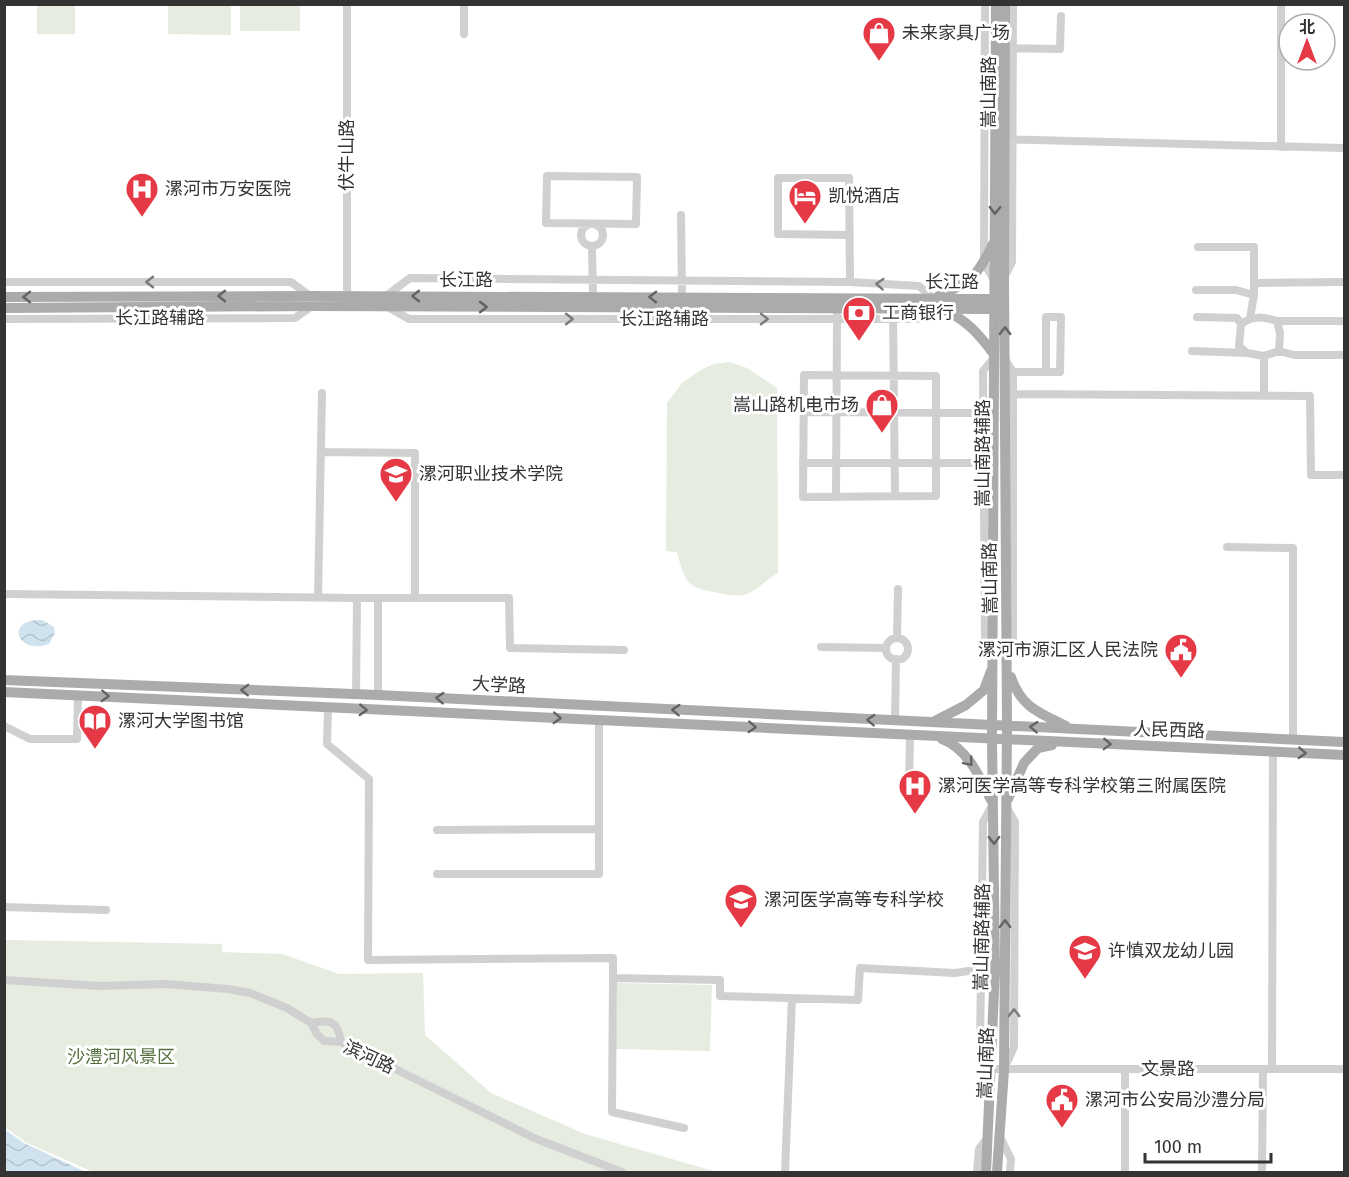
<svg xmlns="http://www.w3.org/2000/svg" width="1349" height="1177" font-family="'Fira Sans','Noto Sans SC',sans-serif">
<defs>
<pattern id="water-waves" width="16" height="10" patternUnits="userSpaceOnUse" patternTransform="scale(1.5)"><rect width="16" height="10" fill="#cfe2ee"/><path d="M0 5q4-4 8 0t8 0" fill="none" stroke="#b2c2cd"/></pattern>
</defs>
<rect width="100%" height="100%" fill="#fff"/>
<path fill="#e6ecdf" d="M 37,5 L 75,5 L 75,34 L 37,34 Z
M 168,5 L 231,5 L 231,35 L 168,34 Z
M 240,5 L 300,5 L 300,31 L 240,31 Z
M 729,362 L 747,368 L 777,388 L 778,573 C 768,578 758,590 747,594 C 739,597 727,595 719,593 C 687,588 685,583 677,552 L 666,551 L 667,403 L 683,382 L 701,370 L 713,364 Z
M 5,940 L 222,944 L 222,952 L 282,954 L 339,974 L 423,973 L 425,1035 L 491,1093 L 585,1134 L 717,1172 L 93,1172 L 25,1142 L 5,1127 Z
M 617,983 L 712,985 L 710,1051 L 616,1049 Z"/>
<path fill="url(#water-waves)" d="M 36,620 L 42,620 L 54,627 L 55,633 L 49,644 C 19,655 5,623 36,620 Z
M 4,1129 L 24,1143 L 86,1172 L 5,1172 Z"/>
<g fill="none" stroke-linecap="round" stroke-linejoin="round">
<path stroke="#d0d0d0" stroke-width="8" d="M 985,4 L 984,263 L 994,280
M 1281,4 L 1281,147
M 464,34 L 464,4
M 1008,48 L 1060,49 L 1061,16
M 998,139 L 1344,148
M 547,176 L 637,177 L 636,224 L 546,223 Z
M 681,215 L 682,298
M581 235a11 11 0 1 1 22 0a11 11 0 1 1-22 0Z
M 850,235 L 778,234 L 778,178 L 849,178 L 850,282
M 592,247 L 593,297
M 1198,247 L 1254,247 L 1254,295 L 1250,318
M 1005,276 L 1012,262 L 1013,4
M 4,282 L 291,282 L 310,296
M 1254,283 L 1344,282
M 1196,290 L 1236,290 L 1254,295
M 386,296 L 410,278 L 850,282 L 919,286 L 934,299
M 347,300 L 347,4
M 388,307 L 409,319 L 920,319 L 939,310
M 893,314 L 895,496
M 1197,317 L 1237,318 L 1241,324
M 4,319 L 295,318 L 312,306
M 1277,321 L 1344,321
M 1192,351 L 1247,353
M 1279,351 L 1294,355 L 1344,355
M 1264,356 L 1247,353 L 1239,346 L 1241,324 C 1253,315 1264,317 1277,321 L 1280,333 L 1279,351 L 1264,356 L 1264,396
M 1005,359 L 1013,372 L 1013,638 L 1008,654
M 1008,372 L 1060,372 L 1061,317 L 1046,317 L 1046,372
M 804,375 L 936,376 L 936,496 L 803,497 Z
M 1013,394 L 1310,396 L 1311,475 L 1344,475
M 804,412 L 983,413
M 321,452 L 415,453 L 415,598
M 803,463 L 989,463
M 836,497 L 837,315
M 1227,547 L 1293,548 L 1293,739
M 4,594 L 357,598 L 356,694
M 318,598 L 322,393
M 357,598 L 378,598
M 897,638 L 898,589
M886 649a11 11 0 1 1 22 0a11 11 0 1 1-22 0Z
M 821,647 L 886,648
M 992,653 L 985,638 L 983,371 L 993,359
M 378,695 L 378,598 L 509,598 L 510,648 L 624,650
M 328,708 L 327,744 L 369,779 L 368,960 L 613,958 L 613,978 L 720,980 L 720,996 L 858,1000 L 860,968 L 955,973 L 982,969
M 895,721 L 896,659
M 4,726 L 30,739 L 77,739 L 78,695
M 909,788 L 910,735
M 993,804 L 983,822 L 980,1047 L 992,1069 L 1344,1069
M 437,830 L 598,829
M 437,874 L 599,874 L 599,720
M 4,907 L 106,910
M 613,978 L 612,1112 L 684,1128
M 4,980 L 99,986 L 166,984 L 228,989 L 250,993 L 287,1008 L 311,1023 L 317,1034 L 324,1041 L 341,1042 L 534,1138 L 622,1172
M 311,1023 C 331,1019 338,1021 341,1042
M 1005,1067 L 1014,1047 L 1015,822 L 1007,808
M 1272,1069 L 1273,751
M 1000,1137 L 1011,1159 L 1010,1172
M 785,1172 L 792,998
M 977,1172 L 979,1149 L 988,1137
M 1125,1172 L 1125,1069
M 1262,1172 L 1263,1069"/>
<path stroke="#ababab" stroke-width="10" d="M 4,297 L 310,296 L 993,299 L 999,302
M 937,297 C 971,281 976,279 993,244
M 4,308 L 312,306 L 993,309 L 999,307
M 945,310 C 967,321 978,333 993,353
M 1011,677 C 1021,707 1039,713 1066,726
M 4,680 L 378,695 L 1344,742
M 4,692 L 1344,755
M 933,722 L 966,705 L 984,690 L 991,671
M 942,739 C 967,748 980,777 991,800
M 1008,799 L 1024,763 L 1038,748 L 1052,745
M 986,1172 L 995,969 L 992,739 L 996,4
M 997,1172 L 1004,1070 L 1007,725 L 1004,279 L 1005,4"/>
</g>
<defs><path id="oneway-chevron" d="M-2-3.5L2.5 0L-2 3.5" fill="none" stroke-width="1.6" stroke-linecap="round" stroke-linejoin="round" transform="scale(1.5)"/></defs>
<g stroke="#636363">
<use href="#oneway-chevron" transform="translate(995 210) rotate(91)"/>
<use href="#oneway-chevron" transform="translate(222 296) rotate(180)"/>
<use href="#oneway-chevron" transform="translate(416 296) rotate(-180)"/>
<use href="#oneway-chevron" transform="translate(27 297) rotate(180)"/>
<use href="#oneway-chevron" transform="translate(653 297) rotate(-179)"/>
<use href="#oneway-chevron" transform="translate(483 307)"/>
<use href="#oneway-chevron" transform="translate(1005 331) rotate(-90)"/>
<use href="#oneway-chevron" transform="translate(245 690) rotate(-178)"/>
<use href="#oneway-chevron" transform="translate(105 696) rotate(3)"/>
<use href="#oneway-chevron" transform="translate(440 698) rotate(-177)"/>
<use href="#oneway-chevron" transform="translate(363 710) rotate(3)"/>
<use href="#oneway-chevron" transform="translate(676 710) rotate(-177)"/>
<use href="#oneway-chevron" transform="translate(557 718) rotate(3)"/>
<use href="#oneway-chevron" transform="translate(871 720) rotate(-177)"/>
<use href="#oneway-chevron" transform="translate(752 727) rotate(3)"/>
<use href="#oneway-chevron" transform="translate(1034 727) rotate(-177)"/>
<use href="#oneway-chevron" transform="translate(1107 744) rotate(2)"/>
<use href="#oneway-chevron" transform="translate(1302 753) rotate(3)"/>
<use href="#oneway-chevron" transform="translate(969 762) rotate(50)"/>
<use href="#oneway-chevron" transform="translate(994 840) rotate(89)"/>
<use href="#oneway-chevron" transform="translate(1005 924) rotate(-90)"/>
</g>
<g stroke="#7a7a7a">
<use href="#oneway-chevron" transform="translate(150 282) rotate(-180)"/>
<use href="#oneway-chevron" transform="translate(880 284) rotate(-176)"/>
<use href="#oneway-chevron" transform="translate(569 319)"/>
<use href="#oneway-chevron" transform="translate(764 319)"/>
<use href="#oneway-chevron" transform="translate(1014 1013) rotate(-90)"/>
</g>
<defs>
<g id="shop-pin" transform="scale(1.725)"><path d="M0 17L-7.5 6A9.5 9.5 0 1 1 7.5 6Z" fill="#e63946" stroke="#fff"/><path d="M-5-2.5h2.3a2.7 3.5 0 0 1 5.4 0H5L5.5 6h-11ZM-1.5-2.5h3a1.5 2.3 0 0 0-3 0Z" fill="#fff"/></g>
<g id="hospital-pin" transform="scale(1.725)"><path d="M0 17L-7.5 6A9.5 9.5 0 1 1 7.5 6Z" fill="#e63946" stroke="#fff"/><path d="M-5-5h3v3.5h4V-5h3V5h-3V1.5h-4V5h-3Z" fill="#fff"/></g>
<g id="hotel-pin" transform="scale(1.725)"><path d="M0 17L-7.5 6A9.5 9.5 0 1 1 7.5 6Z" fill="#e63946" stroke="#fff"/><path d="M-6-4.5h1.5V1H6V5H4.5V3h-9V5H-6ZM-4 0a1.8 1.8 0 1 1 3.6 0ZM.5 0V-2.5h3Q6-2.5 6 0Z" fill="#fff"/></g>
<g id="bank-pin" transform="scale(1.725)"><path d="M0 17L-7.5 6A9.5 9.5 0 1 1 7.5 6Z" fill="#e63946" stroke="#fff"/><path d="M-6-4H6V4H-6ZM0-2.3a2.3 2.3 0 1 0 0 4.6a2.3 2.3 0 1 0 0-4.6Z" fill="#fff"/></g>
<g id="university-pin" transform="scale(1.725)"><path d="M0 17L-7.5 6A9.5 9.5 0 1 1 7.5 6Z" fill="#e63946" stroke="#fff"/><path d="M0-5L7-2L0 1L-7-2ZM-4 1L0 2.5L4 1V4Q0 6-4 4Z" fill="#fff"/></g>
<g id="civic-pin" transform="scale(1.725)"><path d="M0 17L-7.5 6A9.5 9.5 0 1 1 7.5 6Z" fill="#e63946" stroke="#fff"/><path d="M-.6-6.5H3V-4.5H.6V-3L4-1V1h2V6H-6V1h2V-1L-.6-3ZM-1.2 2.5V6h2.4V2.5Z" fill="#fff"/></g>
<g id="library-pin" transform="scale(1.725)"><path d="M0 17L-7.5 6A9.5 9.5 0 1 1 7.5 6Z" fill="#e63946" stroke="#fff"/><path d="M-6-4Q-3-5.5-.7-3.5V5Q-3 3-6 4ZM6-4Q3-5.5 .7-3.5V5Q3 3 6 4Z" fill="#fff"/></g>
<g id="school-pin" transform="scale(1.725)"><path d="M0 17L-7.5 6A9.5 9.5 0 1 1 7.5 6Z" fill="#e63946" stroke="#fff"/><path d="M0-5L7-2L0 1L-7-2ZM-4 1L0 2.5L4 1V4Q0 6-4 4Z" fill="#fff"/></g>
</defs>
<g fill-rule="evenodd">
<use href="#shop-pin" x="879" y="33"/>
<use href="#hospital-pin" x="142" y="189"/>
<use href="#hotel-pin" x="805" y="196"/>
<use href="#bank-pin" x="859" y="313"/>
<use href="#shop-pin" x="882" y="405"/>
<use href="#university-pin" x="396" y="474"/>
<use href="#civic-pin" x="1181" y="650"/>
<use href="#library-pin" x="95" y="721"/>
<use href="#hospital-pin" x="915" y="786"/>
<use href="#university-pin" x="741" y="900"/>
<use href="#school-pin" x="1085" y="951"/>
<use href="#civic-pin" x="1062" y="1100"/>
</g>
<g text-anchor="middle" stroke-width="6" stroke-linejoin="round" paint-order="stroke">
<g font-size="18" fill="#333" stroke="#fff" text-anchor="start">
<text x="902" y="39">未来家具广场</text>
<text x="165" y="195">漯河市万安医院</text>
<text x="828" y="202">凯悦酒店</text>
<text x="882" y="319">工商银行</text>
<text x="859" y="411" text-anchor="end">嵩山路机电市场</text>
<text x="419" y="480">漯河职业技术学院</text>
<text x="1158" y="656" text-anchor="end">漯河市源汇区人民法院</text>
<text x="118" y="727">漯河大学图书馆</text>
<text x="938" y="792">漯河医学高等专科学校第三附属医院</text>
<text x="764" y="906">漯河医学高等专科学校</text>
<text x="1108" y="957">许慎双龙幼儿园</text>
<text x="1085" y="1106">漯河市公安局沙澧分局</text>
</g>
<g font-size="18" fill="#333" stroke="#fff">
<text transform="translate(989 92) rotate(-90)" y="6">嵩山南路</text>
<text transform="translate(347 155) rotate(-90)" y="6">伏牛山路</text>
<text x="466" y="286">长江路</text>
<text x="952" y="288">长江路</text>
<text x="160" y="324">长江路辅路</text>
<text x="664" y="325">长江路辅路</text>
<text transform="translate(983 453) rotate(-90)" y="6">嵩山南路辅路</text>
<text transform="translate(990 578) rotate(-91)" y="6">嵩山南路</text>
<text transform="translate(499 685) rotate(3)" y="6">大学路</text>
<text transform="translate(1169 730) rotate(2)" y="6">人民西路</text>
<text transform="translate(982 937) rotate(-89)" y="6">嵩山南路辅路</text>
<text transform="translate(369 1057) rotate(25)" y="6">滨河路</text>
<text transform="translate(986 1063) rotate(-88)" y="6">嵩山南路</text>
<text x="1168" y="1075">文景路</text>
</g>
<g font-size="18" fill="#56703f" stroke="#fff">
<text x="121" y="1063">沙澧河风景区</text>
</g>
</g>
<rect width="1349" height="1177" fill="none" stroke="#333333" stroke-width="12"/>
<g transform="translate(1307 42)"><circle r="28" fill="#ffffff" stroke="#adadad" stroke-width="1.5"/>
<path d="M0-4.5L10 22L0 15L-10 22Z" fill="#e63946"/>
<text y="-9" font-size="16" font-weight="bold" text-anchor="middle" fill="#333333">北</text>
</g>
<path d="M1145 1153v9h126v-9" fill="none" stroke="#333333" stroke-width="3"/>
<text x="1154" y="1153" font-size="18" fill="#333333" stroke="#ffffff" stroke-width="4.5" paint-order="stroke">100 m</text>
</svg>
